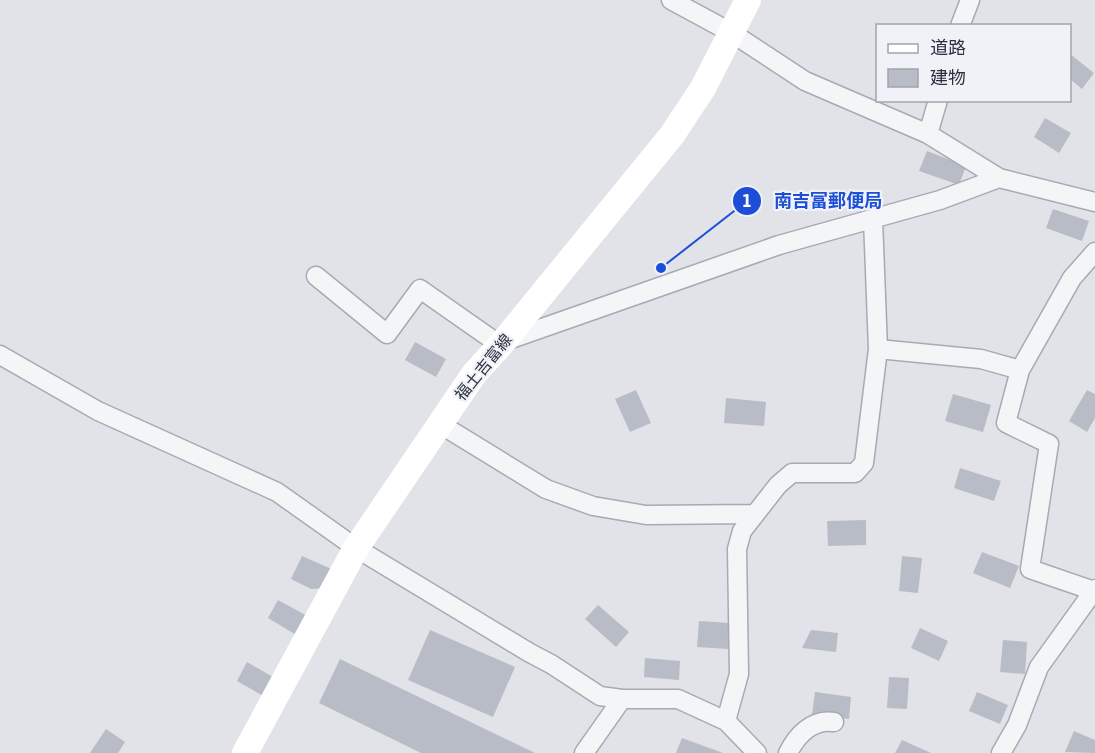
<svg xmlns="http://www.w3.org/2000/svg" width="1095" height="753" font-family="'Asap Condensed','Noto Sans JP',sans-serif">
<rect width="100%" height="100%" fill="#e1e3e9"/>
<path fill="#b8bcc6" d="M 1070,54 L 1094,73 L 1082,89 L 1070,79 Z
M 1045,118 L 1071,133 L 1059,153 L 1034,137 Z
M 927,151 L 966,166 L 959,185 L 919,171 Z
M 1053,209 L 1089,221 L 1082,241 L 1046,228 Z
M 415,342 L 446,359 L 436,377 L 405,360 Z
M 636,390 L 651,423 L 630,432 L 615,399 Z
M 1087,390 L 1095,394 L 1095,418 L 1087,432 L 1069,421 Z
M 953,394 L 991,405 L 983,432 L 945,421 Z
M 726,398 L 766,402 L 764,426 L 724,423 Z
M 960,468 L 1001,481 L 994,501 L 954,488 Z
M 866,520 L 866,545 L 828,546 L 827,521 Z
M 982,552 L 1019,566 L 1010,588 L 973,573 Z
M 302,556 L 336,571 L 328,588 L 311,589 L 291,579 Z
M 902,556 L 922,558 L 918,593 L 899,591 Z
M 278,600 L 309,617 L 298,636 L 268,618 Z
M 598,605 L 629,632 L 616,647 L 585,619 Z
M 699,621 L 730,623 L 728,649 L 697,647 Z
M 920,628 L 948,641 L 939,661 L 911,648 Z
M 430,630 L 515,667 L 493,717 L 408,680 Z
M 811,630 L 838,633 L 836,652 L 802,648 Z
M 1003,640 L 1027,642 L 1025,674 L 1000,672 Z
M 645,658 L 680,661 L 679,680 L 644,677 Z
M 340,659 L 535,753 L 421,753 L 319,703 Z
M 247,662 L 278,680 L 267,698 L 237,681 Z
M 889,677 L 909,678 L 907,709 L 887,708 Z
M 815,692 L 851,697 L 849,719 L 812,714 Z
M 977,692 L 1008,705 L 1000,724 L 969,711 Z
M 106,729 L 125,742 L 118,753 L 90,753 Z
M 1074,731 L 1095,740 L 1095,753 L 1065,752 Z
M 682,738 L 723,753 L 676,753 Z
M 902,740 L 931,753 L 895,753 Z"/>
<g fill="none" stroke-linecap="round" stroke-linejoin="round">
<g stroke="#a6aab3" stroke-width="21">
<path id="street" d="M 671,0 L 732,33 L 805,81 L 928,134 L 999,178 L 1095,202
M 960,26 L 970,0
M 928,134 L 938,100
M 316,276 L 387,334 L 420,289 L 500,345
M 505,341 L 779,245 L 940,200 L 999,178
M 878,349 L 981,359 L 1020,370 L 1072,278 L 1095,252
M 0,355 L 98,411 L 277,492 L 356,548 L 530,653 L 551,664 L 600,696 L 622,699 L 678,699 L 726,721 L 757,753
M 1020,370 L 1006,423 L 1049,444 L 1030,569 L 1094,591
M 440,424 L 546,489 L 593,506 L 646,515 L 755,514
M 726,721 L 739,674 L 737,549 L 742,531 L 778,485 L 792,473 L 855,473 L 864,463 L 878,349 L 873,219
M 584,753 L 622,699
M 788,753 C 797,735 812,719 834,722
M 1001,753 L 1017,725 L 1039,667 L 1095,589"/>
</g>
<use href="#street" stroke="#f4f5f7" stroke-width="18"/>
<path stroke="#fff" stroke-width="26" d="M 245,753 L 356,548 L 474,374 L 504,341 L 672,135 L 703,88 L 748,0"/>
</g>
<g text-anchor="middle" stroke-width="4.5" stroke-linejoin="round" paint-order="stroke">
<g font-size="16" fill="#2a3040" stroke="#f1f2f7">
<text transform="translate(483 367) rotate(-51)" y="6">福土吉富線</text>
</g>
</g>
<path fill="none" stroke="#1d4ed8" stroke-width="2" d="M661 268L747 201"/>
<g fill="#1d4ed8" stroke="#f1f2f7" stroke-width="2">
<circle cx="661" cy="268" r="6"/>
<circle cx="747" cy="201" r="15"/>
</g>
<g font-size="18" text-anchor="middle" font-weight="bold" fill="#fff">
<text x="747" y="207">1</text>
</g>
<g font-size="18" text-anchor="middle" font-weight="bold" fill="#1d4ed8" stroke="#f1f2f7" stroke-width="4.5" stroke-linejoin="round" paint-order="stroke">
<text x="828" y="207">南吉富郵便局</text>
</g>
<rect x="876" y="24" width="195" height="78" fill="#f1f2f7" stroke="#a1a4ae" stroke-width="1.5"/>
<rect x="888" y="44" width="30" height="9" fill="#ffffff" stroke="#a1a4ae" stroke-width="1.5"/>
<text x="930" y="54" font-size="18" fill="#2a3040">道路</text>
<rect x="888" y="69" width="30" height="18" fill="#b8bcc6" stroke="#a1a4ae" stroke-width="1.5"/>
<text x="930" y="84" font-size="18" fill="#2a3040">建物</text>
</svg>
